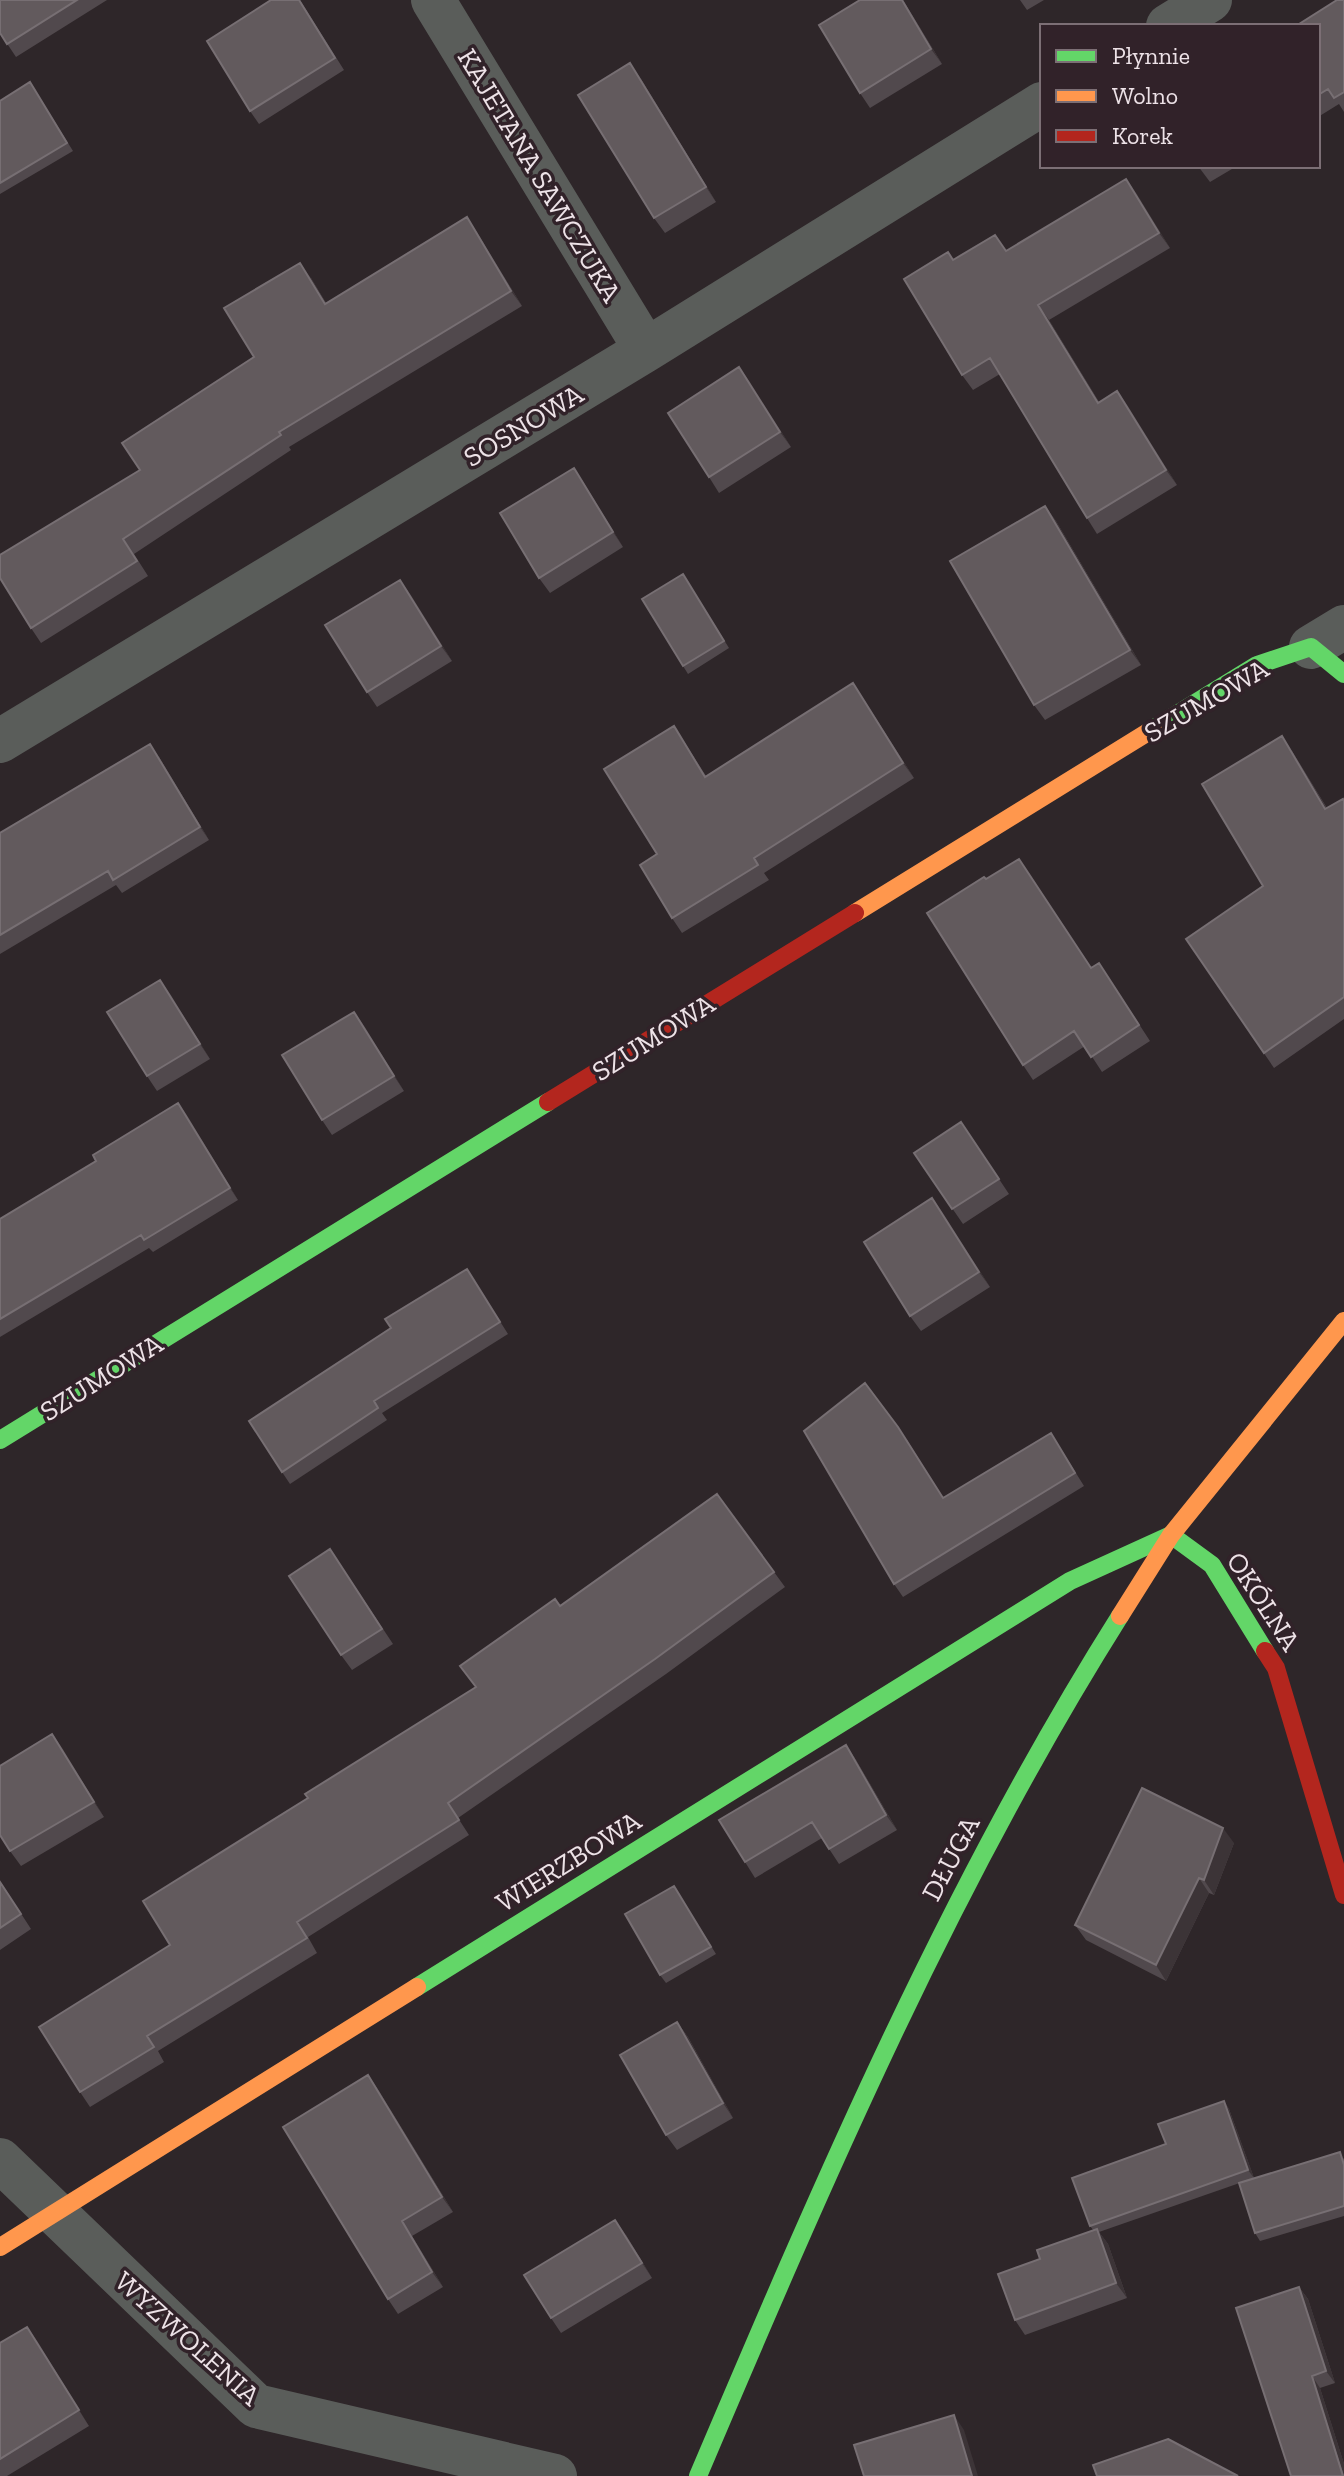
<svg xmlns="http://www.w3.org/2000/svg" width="1344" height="2476" font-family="'Zilla Slab',serif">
<rect width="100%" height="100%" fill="#2e2629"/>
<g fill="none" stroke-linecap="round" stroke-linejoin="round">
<path stroke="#5a5d5a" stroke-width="44" d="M 433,0 L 646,350
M 1168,26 L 1210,0
M 1311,647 L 1344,627
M 0,741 L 646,350 L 1042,104
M 0,2160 L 256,2406 L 555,2476"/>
<path stroke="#63d668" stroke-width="18" d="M 1153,729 L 1257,665 L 1311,647 L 1344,674
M 0,1440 L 548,1102
M 417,1987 L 1070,1581 L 1171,1535 L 1212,1565 L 1265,1651
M 698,2476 C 823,2182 949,1887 1120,1616"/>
<path stroke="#ff974d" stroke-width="18" d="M 855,913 L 1153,729
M 1120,1616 L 1171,1535 L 1344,1321
M 0,2247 L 417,1987"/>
<path stroke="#b3261e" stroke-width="18" d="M 548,1102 L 855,913
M 1265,1651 L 1276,1668 L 1344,1895"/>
</g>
<path fill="#51494d" d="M 0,0 L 107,0 L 16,57 L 0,33 Z
M 300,0 L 344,70 L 259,124 L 250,111 Z
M 860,0 L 903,0 L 942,64 L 870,108 L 860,93 Z
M 1020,0 L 1044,0 L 1027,10 Z
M 1344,0 L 1344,112 L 1339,104 L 1318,117 L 1318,26 Z
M 641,79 L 716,202 L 665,233 L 654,218 Z
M 30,82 L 73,151 L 0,194 L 0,101 Z
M 1198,166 L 1237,166 L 1210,182 Z
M 1126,179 L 1170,248 L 1049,320 L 1099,402 L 1117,391 L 1177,485 L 1097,534 L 1087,518 L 1000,374 L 973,390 L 962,375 L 1006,251 Z
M 467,217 L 522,306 L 289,447 L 291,450 L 134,554 L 148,576 L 41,643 L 31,628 L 140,470 L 254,357 L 311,278 L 326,303 Z
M 739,367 L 791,447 L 719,493 L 709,477 Z
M 574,468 L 623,547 L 550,593 L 539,578 Z
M 1045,506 L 1056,521 L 1141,665 L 1045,720 L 1034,705 Z
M 683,574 L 729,648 L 688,674 L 683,666 Z
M 400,580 L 452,661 L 377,707 L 367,692 Z
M 853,683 L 914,778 L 764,873 L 769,880 L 682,933 L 672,918 L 657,854 L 674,726 L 706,776 Z
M 1292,751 L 1327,808 L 1344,801 L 1344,1019 L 1274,1068 L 1186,939 L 1263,886 Z
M 159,757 L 209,840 L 122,893 L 116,885 L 0,954 L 0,833 Z
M 1091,968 L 1109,978 L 1150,1041 L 1102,1072 L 1085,1046 L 1033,1080 L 1023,1065 Z
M 160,980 L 210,1059 L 157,1091 L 147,1076 Z
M 354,1012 L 404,1091 L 332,1135 L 322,1120 Z
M 178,1103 L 238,1200 L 153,1252 L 149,1248 L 0,1337 L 0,1219 L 96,1161 Z
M 961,1122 L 1009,1194 L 963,1224 L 914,1153 Z
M 932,1198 L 990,1287 L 921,1331 L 910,1316 Z
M 467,1269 L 508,1334 L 382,1413 L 387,1420 L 290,1484 L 282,1472 L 391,1328 Z
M 1051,1433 L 1084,1486 L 903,1597 L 894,1584 L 907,1440 L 943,1498 Z
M 717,1494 L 785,1587 L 666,1674 L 458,1818 L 469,1835 L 308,1937 L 317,1953 L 158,2051 L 164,2062 L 90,2107 L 80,2092 L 170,1945 L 308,1798 L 476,1687 L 560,1606 Z
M 340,1564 L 393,1644 L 352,1670 L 341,1655 Z
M 52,1734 L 104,1817 L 21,1866 L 10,1851 Z
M 846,1745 L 856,1760 L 897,1830 L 839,1864 L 822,1838 L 755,1878 L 745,1862 Z
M 1234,1843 L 1214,1895 L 1209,1893 L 1166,1981 L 1086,1940 L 1075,1925 Z
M 0,1881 L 31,1929 L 0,1950 Z
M 674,1886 L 716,1954 L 666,1983 L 660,1975 Z
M 677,2022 L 688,2037 L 733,2118 L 677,2150 L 666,2135 Z
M 368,2075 L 379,2091 L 453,2212 L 412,2236 L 443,2287 L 398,2314 L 388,2299 Z
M 1224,2101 L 1229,2109 L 1254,2178 L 1099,2232 L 1108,2244 L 1127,2298 L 1025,2335 L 1015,2320 L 1040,2259 L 1094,2231 L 1090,2226 L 1166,2144 Z
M 1344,2158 L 1344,2216 L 1260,2241 L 1255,2233 Z
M 626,2235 L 652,2278 L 561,2333 L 551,2318 Z
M 1299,2287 L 1308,2299 L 1335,2383 L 1320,2388 L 1344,2464 L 1344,2476 L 1291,2476 Z
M 27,2327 L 89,2426 L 7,2476 L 0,2476 L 0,2343 Z"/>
<path fill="#3c3437" d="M 902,0 L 903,0 L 942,64 L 931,49 Z
M 630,63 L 641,79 L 716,202 L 706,187 Z
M 1126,179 L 1137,194 L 1170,248 L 1159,233 Z
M 467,217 L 477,232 L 522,306 L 511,291 Z
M 300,263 L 311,278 L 336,319 L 325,304 Z
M 1038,305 L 1049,320 L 1109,418 L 1098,403 Z
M 739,367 L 750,382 L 791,447 L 780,432 Z
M 1117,391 L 1128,406 L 1177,485 L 1166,470 Z
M 574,468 L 584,483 L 623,547 L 613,532 Z
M 1045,506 L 1056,521 L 1141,665 L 1130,650 Z
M 400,580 L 411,595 L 452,661 L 441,646 Z
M 853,683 L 863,698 L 914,778 L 903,763 Z
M 674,726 L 684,741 L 715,792 L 705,777 Z
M 1282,736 L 1292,751 L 1336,824 L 1325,809 Z
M 150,744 L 159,757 L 209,840 L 200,827 Z
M 160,980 L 171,995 L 210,1059 L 200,1044 Z
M 354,1012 L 365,1027 L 404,1091 L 394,1076 Z
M 178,1103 L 187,1115 L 238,1200 L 230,1188 Z
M 932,1198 L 943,1213 L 990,1287 L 979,1272 Z
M 52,1734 L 63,1749 L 104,1817 L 94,1802 Z
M 846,1745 L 856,1760 L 897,1830 L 886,1815 Z
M 1223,1828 L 1234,1843 L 1214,1895 L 1204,1880 Z
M 1199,1878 L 1209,1893 L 1166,1981 L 1156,1965 Z
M 677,2022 L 688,2037 L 733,2118 L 723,2103 Z
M 368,2075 L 379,2091 L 453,2212 L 442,2197 Z
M 1224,2101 L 1229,2109 L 1254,2178 L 1248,2170 Z
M 615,2220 L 626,2235 L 652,2278 L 642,2263 Z
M 402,2221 L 412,2236 L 443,2287 L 432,2272 Z
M 1097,2229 L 1108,2244 L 1127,2298 L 1116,2283 Z
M 1299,2287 L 1308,2299 L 1335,2383 L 1326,2371 Z
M 27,2327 L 38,2342 L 89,2426 L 79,2410 Z
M 1312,2376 L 1320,2388 L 1344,2464 L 1344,2476 Z
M 954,2415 L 964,2430 L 978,2476 L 972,2476 Z"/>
<path fill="#625a5d" stroke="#776f73" stroke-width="2" d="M 0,0 L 77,0 L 7,44 L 0,33 Z
M 271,0 L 299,0 L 335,58 L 250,111 L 207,41 Z
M 860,0 L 902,0 L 931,49 L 860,93 L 819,25 Z
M 1337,0 L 1344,0 L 1344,92 L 1334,98 L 1328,89 L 1318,95 L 1318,26 L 1296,26 Z
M 630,63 L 706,187 L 654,218 L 578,95 Z
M 30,82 L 67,143 L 0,183 L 0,101 Z
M 1126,179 L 1159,233 L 1038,305 L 1098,403 L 1117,391 L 1166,470 L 1087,518 L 990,358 L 962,375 L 904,279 L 948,252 L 953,260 L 995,235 L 1006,251 Z
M 467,217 L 511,291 L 279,432 L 281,435 L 123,539 L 137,561 L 31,628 L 0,578 L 0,555 L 140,470 L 122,443 L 254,357 L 224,308 L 300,263 L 325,304 Z
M 739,367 L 780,432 L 709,477 L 668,413 Z
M 574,468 L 613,532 L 539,578 L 500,513 Z
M 1045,506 L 1130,650 L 1034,705 L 950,561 Z
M 683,574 L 724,641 L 683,666 L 642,599 Z
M 400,580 L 441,646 L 367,692 L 325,625 Z
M 853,683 L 903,763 L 754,858 L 758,865 L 672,918 L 640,865 L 657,854 L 604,769 L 674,726 L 705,777 Z
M 1282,736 L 1325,809 L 1343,799 L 1344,801 L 1344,997 L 1264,1053 L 1186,939 L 1263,886 L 1202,784 Z
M 150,744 L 200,827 L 113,880 L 108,871 L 0,935 L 0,833 Z
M 1019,859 L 1091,968 L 1099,963 L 1139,1025 L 1091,1057 L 1074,1031 L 1023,1065 L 927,913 L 984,877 L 986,879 Z
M 160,980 L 200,1044 L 147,1076 L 107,1012 Z
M 354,1012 L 394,1076 L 322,1120 L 282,1055 Z
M 178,1103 L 230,1188 L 144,1240 L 141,1235 L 0,1319 L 0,1219 L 96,1161 L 93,1155 Z
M 961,1122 L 999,1179 L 952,1209 L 914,1153 Z
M 932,1198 L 979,1272 L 910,1316 L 864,1242 Z
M 467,1269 L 500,1322 L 374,1401 L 378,1408 L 282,1472 L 249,1421 L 391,1328 L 385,1319 Z
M 865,1383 L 898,1427 L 943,1498 L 1051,1433 L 1075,1473 L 894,1584 L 804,1431 Z
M 717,1494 L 774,1572 L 655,1659 L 448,1803 L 459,1820 L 297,1922 L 307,1938 L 147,2036 L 154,2047 L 80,2092 L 39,2027 L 170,1945 L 143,1901 L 308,1798 L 305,1794 L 476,1687 L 460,1666 L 555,1599 L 560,1606 Z
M 330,1549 L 382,1629 L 341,1655 L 289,1576 Z
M 52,1734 L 94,1802 L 10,1851 L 0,1835 L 0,1766 Z
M 846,1745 L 886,1815 L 829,1849 L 812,1822 L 745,1862 L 719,1820 Z
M 1142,1788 L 1223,1828 L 1204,1880 L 1199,1878 L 1156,1965 L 1075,1925 Z
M 0,1882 L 21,1914 L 0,1928 Z
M 674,1886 L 711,1947 L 660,1975 L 625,1914 Z
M 677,2022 L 723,2103 L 666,2135 L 620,2055 Z
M 368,2075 L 442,2197 L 402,2221 L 432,2272 L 388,2299 L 283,2127 Z
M 1224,2101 L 1248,2170 L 1090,2226 L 1072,2178 L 1166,2144 L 1158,2124 Z
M 1340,2152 L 1344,2165 L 1344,2206 L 1255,2233 L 1239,2183 Z
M 615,2220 L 642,2263 L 551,2318 L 524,2275 Z
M 1097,2229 L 1116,2283 L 1015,2320 L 998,2274 L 1040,2259 L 1037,2250 Z
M 1299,2287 L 1326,2371 L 1312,2376 L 1343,2476 L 1291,2476 L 1236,2308 Z
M 27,2327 L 79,2410 L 0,2459 L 0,2343 Z
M 954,2415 L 972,2476 L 864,2476 L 854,2445 Z
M 1168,2439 L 1238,2476 L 1097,2476 L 1093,2465 Z"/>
<g text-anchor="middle" stroke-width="7" stroke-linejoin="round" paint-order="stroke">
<g font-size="28" fill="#ede2e7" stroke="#312229">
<text transform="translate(540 175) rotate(59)" y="10">KAJETANA SAWCZUKA</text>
<text transform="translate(523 425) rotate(-31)" y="10">SOSNOWA</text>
<text transform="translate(1206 700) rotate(-30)" y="10">SZUMOWA</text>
<text transform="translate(653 1037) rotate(-32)" y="10">SZUMOWA</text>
<text transform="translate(101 1377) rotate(-32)" y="10">SZUMOWA</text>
<text transform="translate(1264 1601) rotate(57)" y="10">OKÓLNA</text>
<text transform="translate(950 1858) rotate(-62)" y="10">DŁUGA</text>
<text transform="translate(568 1861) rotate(-32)" y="10">WIERZBOWA</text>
<text transform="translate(188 2338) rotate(42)" y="10">WYZWOLENIA</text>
</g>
</g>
<rect x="1040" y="24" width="280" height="144" fill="#312229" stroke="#7c6f75" stroke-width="2"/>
<rect x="1056" y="50" width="40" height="12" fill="#63d668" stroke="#7c6f75" stroke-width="2"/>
<text x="1112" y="64" font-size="24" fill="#ede2e7">Płynnie</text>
<rect x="1056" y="90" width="40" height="12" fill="#ff974d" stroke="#7c6f75" stroke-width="2"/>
<text x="1112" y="104" font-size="24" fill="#ede2e7">Wolno</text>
<rect x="1056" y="130" width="40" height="12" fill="#b3261e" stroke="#7c6f75" stroke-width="2"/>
<text x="1112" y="144" font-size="24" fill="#ede2e7">Korek</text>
</svg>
